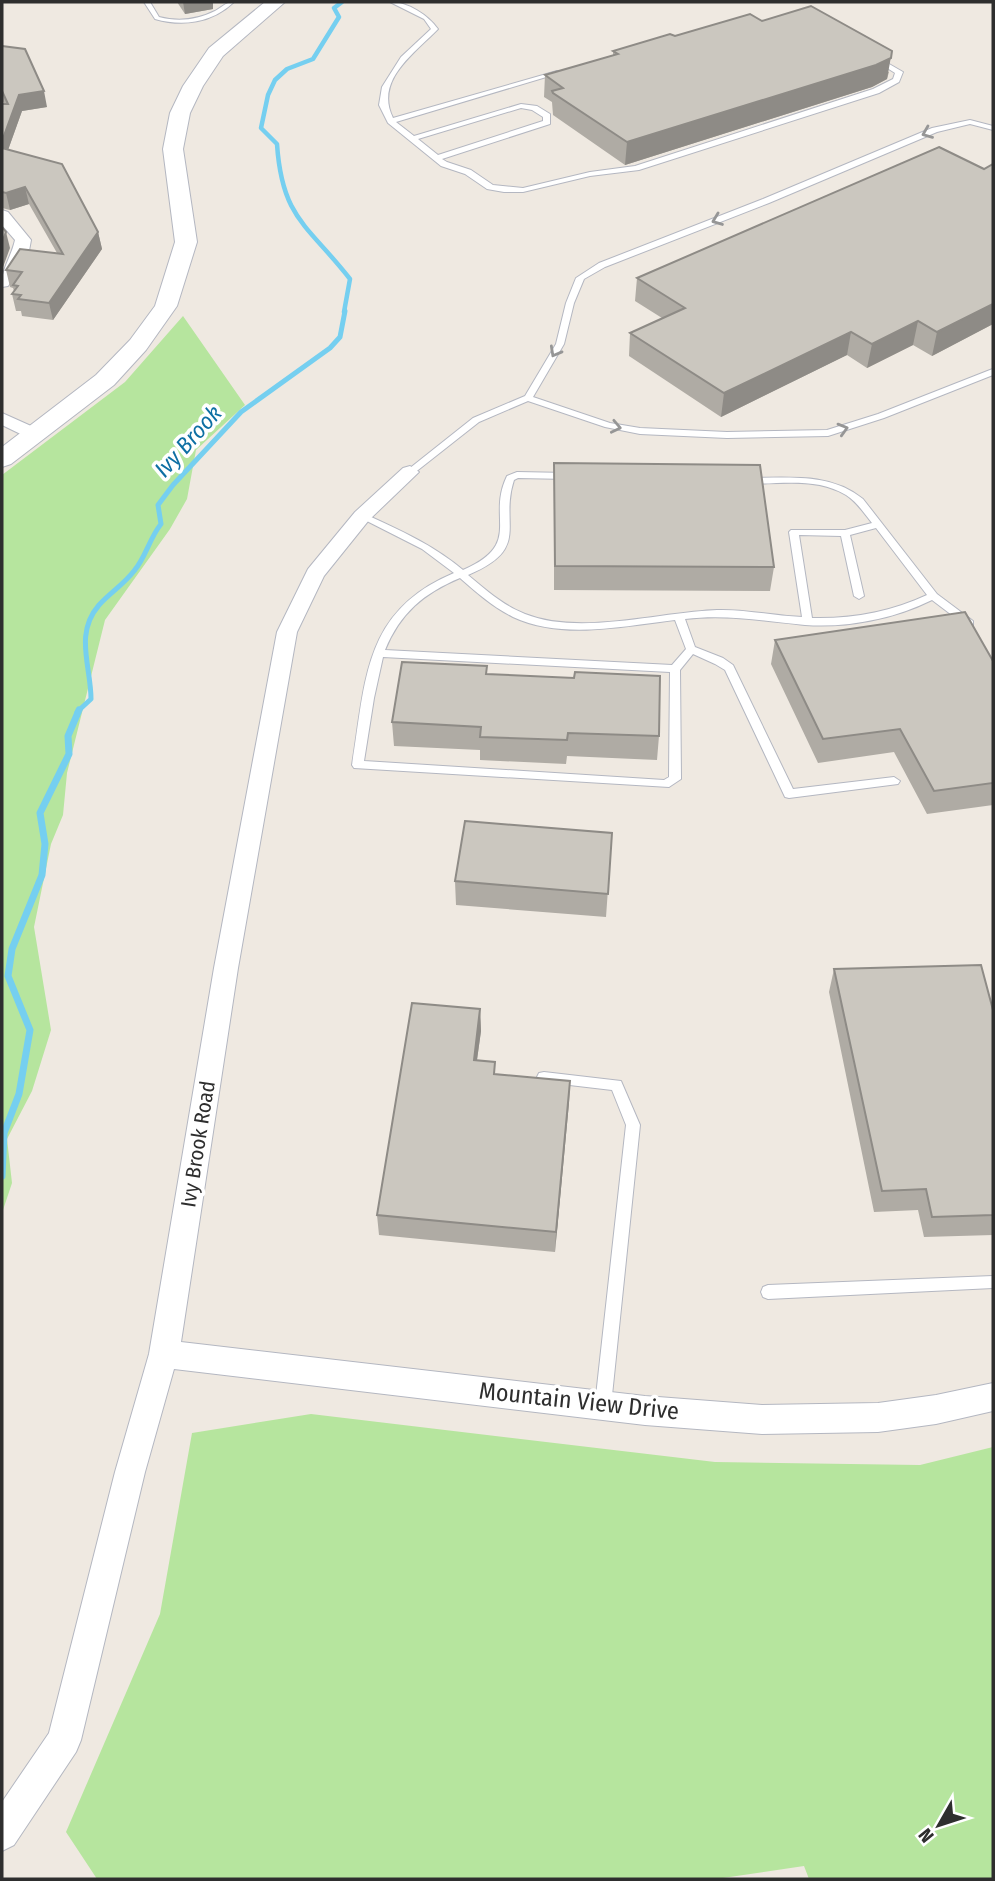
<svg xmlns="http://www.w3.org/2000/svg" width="995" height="1881" font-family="'Fira Sans Condensed',sans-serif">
<rect width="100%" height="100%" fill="#efe9e1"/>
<path fill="#b6e59e" d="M 183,316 L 245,405 L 196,450 L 187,499 L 170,529 L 105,620 L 67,773 L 63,815 L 51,844 L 34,927 L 51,1030 L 32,1091 L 7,1139 L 12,1183 L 2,1213 L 2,475 L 125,382 Z
M 311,1414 L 715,1462 L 920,1465 L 993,1447 L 993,1879 L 809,1879 L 804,1866 L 716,1879 L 97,1879 L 66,1832 L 160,1614 L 192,1433 Z"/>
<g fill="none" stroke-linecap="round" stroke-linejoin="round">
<path stroke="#75cff0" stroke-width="4.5" d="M 342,2 L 334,8 L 339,17 L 313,59 L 287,69 L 275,80 L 268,95 L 261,128 L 277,144 C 282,219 308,225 350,279 L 344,312"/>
<path stroke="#75cff0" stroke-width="5" d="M 77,712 L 91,699 C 91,666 74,634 99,605 C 110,593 124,584 134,571 C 146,557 149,539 161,524 L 158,505 L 173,485 L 241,412 L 330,348 L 340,337 L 345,311"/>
<path stroke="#75cff0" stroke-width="7" d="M 2,1176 L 4,1133 L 19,1094 L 30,1030 L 8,976 L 12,949 L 42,875 L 45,844 L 40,813 L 69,754 L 68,736 L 79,710"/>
<g stroke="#b4b7c1" stroke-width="2">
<path id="lane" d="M 144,2 L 150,2 L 159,17 C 178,22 197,20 215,11 C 222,7 226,2 234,2 C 212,23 183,27 155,19 Z
M 390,2 C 408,2 428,15 438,29 C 415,53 374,80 393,118 L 557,71 L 563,72 L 396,122 L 414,136 L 521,104 L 537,106 L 550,114 L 550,124 L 442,159 L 447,162 L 471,170 L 493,185 L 523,188 L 590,172 L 635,166 L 873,89 L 893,79 L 895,73 L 873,59 L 873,57 L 877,57 L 903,72 L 899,82 L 879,93 L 639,170 L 590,176 L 523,192 L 504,192 L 487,189 L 465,174 L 441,166 L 388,123 L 379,105 L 382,87 L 401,57 L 431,29 L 424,19 ZM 521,108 L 532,110 L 543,117 L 543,121 L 438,155 L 418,139 Z
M 970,120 L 993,126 L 993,130 L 970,124 L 937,132 L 769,203 L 605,267 L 584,279 L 574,303 L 564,344 L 533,397 L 610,423 L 640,428 L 727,432 L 827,430 L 878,414 L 990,370 L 993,369 L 993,375 L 884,418 L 828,436 L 727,438 L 640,434 L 605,427 L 528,401 L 479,422 L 413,474 L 407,474 L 405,472 L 473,418 L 525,396 L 556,344 L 566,303 L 576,278 L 599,263 L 763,199 L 932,128 Z
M 517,472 L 568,473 L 573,476 L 568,479 L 518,478 L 514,480 C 499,526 532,548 468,575 C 486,590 504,606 525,614 C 580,636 659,612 717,610 C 745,609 774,616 802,617 L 789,532 L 791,530 L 845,530 L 872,523 C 864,513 857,502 846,495 C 818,477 778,484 747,484 L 742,481 L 747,478 C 788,478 830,472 863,499 L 937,594 L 973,621 L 973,625 L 965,625 L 932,600 C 894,619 847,628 805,625 C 765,621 726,614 685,619 L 695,647 L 723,658 L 733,665 L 793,789 L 894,777 L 900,781 L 898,784 L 789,798 L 785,797 L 725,670 L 715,664 L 693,654 L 680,670 L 681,779 L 669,787 L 354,768 L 352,765 C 366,680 363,611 454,573 L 422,549 L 357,516 L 362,513 L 365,514 C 401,531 432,544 463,570 C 524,543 486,519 507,476 ZM 876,528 L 927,595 C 891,612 852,619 812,618 L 799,535 L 841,536 L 854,596 L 859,599 L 864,596 L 850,535 ZM 460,578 C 477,593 493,607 513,617 C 562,640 624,626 675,620 L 686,649 L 672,665 L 385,650 C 400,613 424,593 460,578 ZM 383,657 L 670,672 L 669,777 L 664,780 L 364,761 L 374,698 Z
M 544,1072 L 621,1081 L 640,1125 L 611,1405 L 608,1410 L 603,1412 L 598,1410 L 595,1405 L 626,1125 L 612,1090 L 544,1082 L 539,1081 L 537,1077 L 539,1073 Z
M 993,1276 L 993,1288 L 768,1299 L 763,1297 L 761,1292 L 763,1287 L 768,1285 Z"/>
</g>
<g stroke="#b4b7c1" stroke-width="2">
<path id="street" d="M 2,210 L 8,212 L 31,240 L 28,256 L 8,286 L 2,287 C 1,269 11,258 15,240 L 2,225 Z
M 2,413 L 40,430 L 42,434 L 33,440 L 2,425 Z
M 410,466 L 419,472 L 369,520 L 324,576 L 297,632 L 238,968 L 181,1342 L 645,1396 L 762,1405 L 878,1403 L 936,1395 L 993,1383 L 993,1411 L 936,1424 L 878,1432 L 762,1434 L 645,1425 L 174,1369 L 145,1472 L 81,1740 L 76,1752 L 14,1845 L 2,1851 L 2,1802 L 49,1733 L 115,1472 L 149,1354 L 214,968 L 277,632 L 308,569 L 355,512 L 403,468 Z"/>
</g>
<g stroke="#b4b7c1" stroke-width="2">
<path id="secondary" d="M 265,2 L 285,2 L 223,56 L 203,86 L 190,113 L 183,149 L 197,242 L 177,306 L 146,350 L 114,385 L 11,464 L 2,467 L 2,447 L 96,375 L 130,340 L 155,306 L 175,242 L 163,149 L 170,113 L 183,86 L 209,48 Z"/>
</g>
<use href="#lane" fill="#fff" fill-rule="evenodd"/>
<use href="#street" fill="#fff" fill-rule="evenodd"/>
<use href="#secondary" fill="#fff" fill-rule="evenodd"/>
</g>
<path fill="#afaba4" d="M 177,2 L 213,2 L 213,9 L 185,14 Z
M 762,21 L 889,72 L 887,79 L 872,87 L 625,165 L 553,115 L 552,102 L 544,97 L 545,75 L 613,55 L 613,51 L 675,36 Z
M 2,46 L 47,107 L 22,111 L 8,150 L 98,232 L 102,249 L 53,320 L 22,316 L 21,311 L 16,311 L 12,294 L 14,291 L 13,288 L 10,287 L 6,270 L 57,253 L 29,204 L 10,210 L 2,208 L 2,104 L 4,104 L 2,99 Z
M 993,164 L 993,324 L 932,356 L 913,345 L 867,368 L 847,355 L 721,417 L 629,356 L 630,333 L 662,318 L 635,301 L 637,278 L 984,169 Z
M 554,463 L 774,567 L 770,591 L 554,590 Z
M 775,640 L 993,661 L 993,805 L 927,814 L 894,752 L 818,763 L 771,664 Z
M 487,666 L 487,674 L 659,736 L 657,760 L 567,756 L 566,764 L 480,760 L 480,750 L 394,746 L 392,722 Z
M 612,833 L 606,917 L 456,905 L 455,881 Z
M 834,969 L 993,1010 L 993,1235 L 924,1237 L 918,1210 L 874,1212 L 829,992 Z
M 480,1009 L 481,1031 L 477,1060 L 495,1074 L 570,1081 L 555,1252 L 379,1235 L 377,1215 Z"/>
<path fill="#8e8b86" d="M 183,2 L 213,2 L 213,9 L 185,14 Z
M 892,51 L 887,79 L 872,87 L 625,165 L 627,142 Z
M 44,91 L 47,107 L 22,111 L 3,164 L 2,157 L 2,141 L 19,95 Z
M 25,187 L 29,204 L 10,210 L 6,193 Z
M 6,232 L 10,248 L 2,270 L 2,242 Z
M 98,232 L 102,249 L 53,320 L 49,303 Z
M 993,304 L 993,324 L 932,356 L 937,332 Z
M 918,321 L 913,345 L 867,368 L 872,344 Z
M 851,332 L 847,355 L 721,417 L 724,393 Z
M 480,1009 L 481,1031 L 474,1081 L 474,1060 Z
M 570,1081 L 569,1103 L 555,1252 L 556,1232 Z"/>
<path fill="#cbc7bf" stroke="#8e8b86" stroke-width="2" d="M 811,6 L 892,51 L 891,58 L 876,65 L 627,142 L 553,93 L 552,91 L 563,88 L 545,75 L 618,54 L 613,51 L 670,34 L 675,36 L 750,14 L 762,21 Z
M 2,46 L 25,49 L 44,91 L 19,95 L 2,141 L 2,104 L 8,104 L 2,91 Z
M 939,147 L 984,169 L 993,164 L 993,304 L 937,332 L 918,321 L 872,344 L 851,332 L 724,393 L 630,333 L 685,308 L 637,278 Z
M 2,148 L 62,164 L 98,232 L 49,303 L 18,299 L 21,295 L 12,294 L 18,286 L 13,285 L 22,272 L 6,270 L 20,249 L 63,254 L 25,187 L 6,193 L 2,192 Z
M 2,227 L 6,232 L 2,242 Z
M 554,463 L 760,465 L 774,567 L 555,566 Z
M 965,612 L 993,661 L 993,783 L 934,791 L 900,729 L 823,739 L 775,640 Z
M 402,662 L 487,666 L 486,674 L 574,678 L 575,672 L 660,676 L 659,736 L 568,733 L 567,740 L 480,737 L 481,727 L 392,722 Z
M 465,821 L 612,833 L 608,894 L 455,881 Z
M 981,965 L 993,1010 L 993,1215 L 932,1217 L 926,1189 L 882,1191 L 834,969 Z
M 412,1003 L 480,1009 L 474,1060 L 495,1062 L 494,1074 L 570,1081 L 556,1232 L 377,1215 Z"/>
<defs><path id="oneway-chevron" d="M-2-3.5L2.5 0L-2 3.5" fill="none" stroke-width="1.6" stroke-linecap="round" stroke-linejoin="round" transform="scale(1.75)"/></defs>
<g stroke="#969696">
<use href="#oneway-chevron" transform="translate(927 133) rotate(158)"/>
<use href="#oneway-chevron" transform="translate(717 220) rotate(159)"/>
<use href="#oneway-chevron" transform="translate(555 352) rotate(119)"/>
<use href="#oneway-chevron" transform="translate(616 427) rotate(12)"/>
<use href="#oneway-chevron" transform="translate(843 429) rotate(-16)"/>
</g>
<g text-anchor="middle" stroke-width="7" stroke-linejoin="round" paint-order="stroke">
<g font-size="21" fill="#2e2e2e" stroke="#fff">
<text transform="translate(198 1144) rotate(-81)" y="7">Ivy Brook Road</text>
</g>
<g font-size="23" font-style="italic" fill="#0d6fa3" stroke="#fff">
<text transform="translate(188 441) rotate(-48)" y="8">Ivy Brook</text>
</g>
<g font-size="24" fill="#2e2e2e" stroke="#fff">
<text transform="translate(579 1401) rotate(6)" y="8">Mountain View Drive</text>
</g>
</g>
<rect width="995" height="1881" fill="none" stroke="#2e2e2e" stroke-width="7"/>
<g transform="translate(939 1825) rotate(231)" stroke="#ffffff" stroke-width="5" paint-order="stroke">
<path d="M0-5L12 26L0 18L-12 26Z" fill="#2e2e2e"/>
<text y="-10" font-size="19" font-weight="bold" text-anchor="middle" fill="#2e2e2e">N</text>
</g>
</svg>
